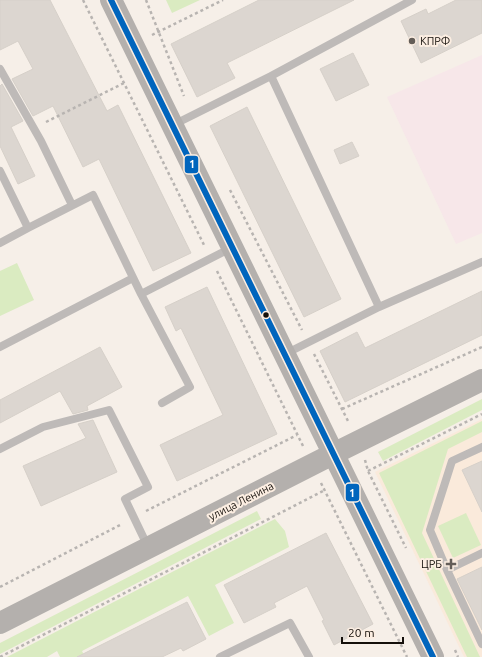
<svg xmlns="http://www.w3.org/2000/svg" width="482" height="657" font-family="Ubuntu,sans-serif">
<rect width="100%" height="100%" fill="#f6efe8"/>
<path fill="#faeadb" d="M 482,419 L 482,657 L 464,657 L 375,472 Z"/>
<path fill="#f7e7e9" d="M 482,55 L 482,233 L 456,244 L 387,97 Z"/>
<path fill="#daebc1" d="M 166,0 L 200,0 L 172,13 Z
M 17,263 L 34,300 L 0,316 L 0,271 Z
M 482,399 L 482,410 L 383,461 L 378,452 Z
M 482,421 L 482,432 L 448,449 L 422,533 L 480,657 L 467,657 L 379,473 Z
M 257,511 L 261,519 L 0,654 L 0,643 Z
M 466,513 L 481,545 L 453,558 L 438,526 Z
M 275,519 L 285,531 L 289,547 L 215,585 L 234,623 L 209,636 L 188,596 L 82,651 L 85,657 L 60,657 L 57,651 L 47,657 L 7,657 Z"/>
<path fill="#dcd6d0" stroke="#d6d0c9" d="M 0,0 L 50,0 L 107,111 L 118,105 L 191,253 L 153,271 L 99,159 L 83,167 L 53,106 L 33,116 L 12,79 L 33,69 L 18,41 L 0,50 Z
M 259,0 L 354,0 L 227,63 L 235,78 L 197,97 L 171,44 Z
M 456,0 L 482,0 L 482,33 L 421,63 L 401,21 L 426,9 L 428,14 Z
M 353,53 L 369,85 L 336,101 L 320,69 Z
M 2,84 L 23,121 L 11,127 L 35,176 L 18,184 L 0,146 L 0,86 Z
M 247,107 L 341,299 L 304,317 L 210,126 Z
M 352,142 L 359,156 L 340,164 L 334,150 Z
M 207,287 L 277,434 L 177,481 L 160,445 L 223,415 L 181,328 L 176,331 L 165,307 Z
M 482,291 L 482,335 L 345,402 L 320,351 L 357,332 L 365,348 Z
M 100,347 L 122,387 L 87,406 L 88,410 L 73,414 L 60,391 L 0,423 L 0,400 Z
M 93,420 L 117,472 L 41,506 L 23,466 L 86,438 L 78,424 Z
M 482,461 L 482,512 L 462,470 Z
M 326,533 L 373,624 L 334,645 L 322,621 L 324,620 L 307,586 L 274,603 L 276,607 L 244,623 L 224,585 Z
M 482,567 L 482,630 L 457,579 Z
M 187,602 L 206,639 L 183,651 L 181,648 L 162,657 L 77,657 Z"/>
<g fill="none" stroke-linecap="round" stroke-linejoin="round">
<path stroke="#b8b4b1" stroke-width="2.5" stroke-dasharray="3 3" stroke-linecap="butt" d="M 83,0 L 205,247
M 146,0 L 184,96
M 152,35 L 223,0
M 46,122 L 124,83
M 230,190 L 302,330
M 217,271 L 303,446
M 314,354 L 349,423
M 342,409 L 482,347
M 365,460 L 368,471 L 406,548
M 368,471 L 482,414
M 321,483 L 407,657
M 146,511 L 297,435
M 0,587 L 122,524
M 455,650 L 458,657
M 0,657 L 325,490"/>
<path stroke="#bebab8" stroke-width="8" d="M 412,0 L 271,76 L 379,307 L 482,262
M 0,69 L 41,141 L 72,205
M 173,125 L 271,76
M 0,171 L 28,228 L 93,195 L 141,294 L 190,387 L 162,403
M 0,243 L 28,228
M 141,294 L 231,248
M 0,347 L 133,278
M 285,354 L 379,307
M 482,447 L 452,461 L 430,530 L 447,570 L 482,553
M 0,449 L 43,427 L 109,410 L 148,487 L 125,499 L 148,547
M 447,570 L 482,644
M 220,657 L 290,623 L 309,657"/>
<path stroke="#b4b0ad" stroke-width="22" d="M 111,0 L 433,657
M 0,623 L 333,454 L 482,380"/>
<g stroke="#fceee2" stroke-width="9">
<path id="bus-1" d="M 111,0 L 433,657"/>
</g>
<use href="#bus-1" stroke="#0065bd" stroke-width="6"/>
</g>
<g fill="#635d58" stroke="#fceee2" stroke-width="1.5">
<circle cx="412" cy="41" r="4"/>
<path d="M449 558h4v4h4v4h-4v4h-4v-4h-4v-4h4z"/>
</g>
<circle fill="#140f0a" stroke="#fceee2" stroke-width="1.5" cx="266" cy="315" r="3.5"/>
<g text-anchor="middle" stroke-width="4" stroke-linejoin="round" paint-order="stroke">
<g font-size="11" fill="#140f0a" stroke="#fceee2" text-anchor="start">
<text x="420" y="45">КПРФ</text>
<text x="442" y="568" text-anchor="end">ЦРБ</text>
</g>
<g font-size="11" fill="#140f0a" stroke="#fceee2">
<text transform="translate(241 501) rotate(-27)" y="4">улица Ленина</text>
</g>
</g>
<g stroke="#fceee2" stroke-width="1.5">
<rect x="184" y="155" width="15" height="19" rx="4" fill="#0065bd"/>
<rect x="345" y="483" width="15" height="19" rx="4" fill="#0065bd"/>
</g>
<g font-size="11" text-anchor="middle" font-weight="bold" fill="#fff">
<text x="192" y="168">1</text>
<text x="352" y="497">1</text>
</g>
<path d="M342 637v6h61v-6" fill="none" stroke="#140f0a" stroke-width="2"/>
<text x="348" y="637" font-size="12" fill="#140f0a" stroke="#fceee2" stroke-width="3" paint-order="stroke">20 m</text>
</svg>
